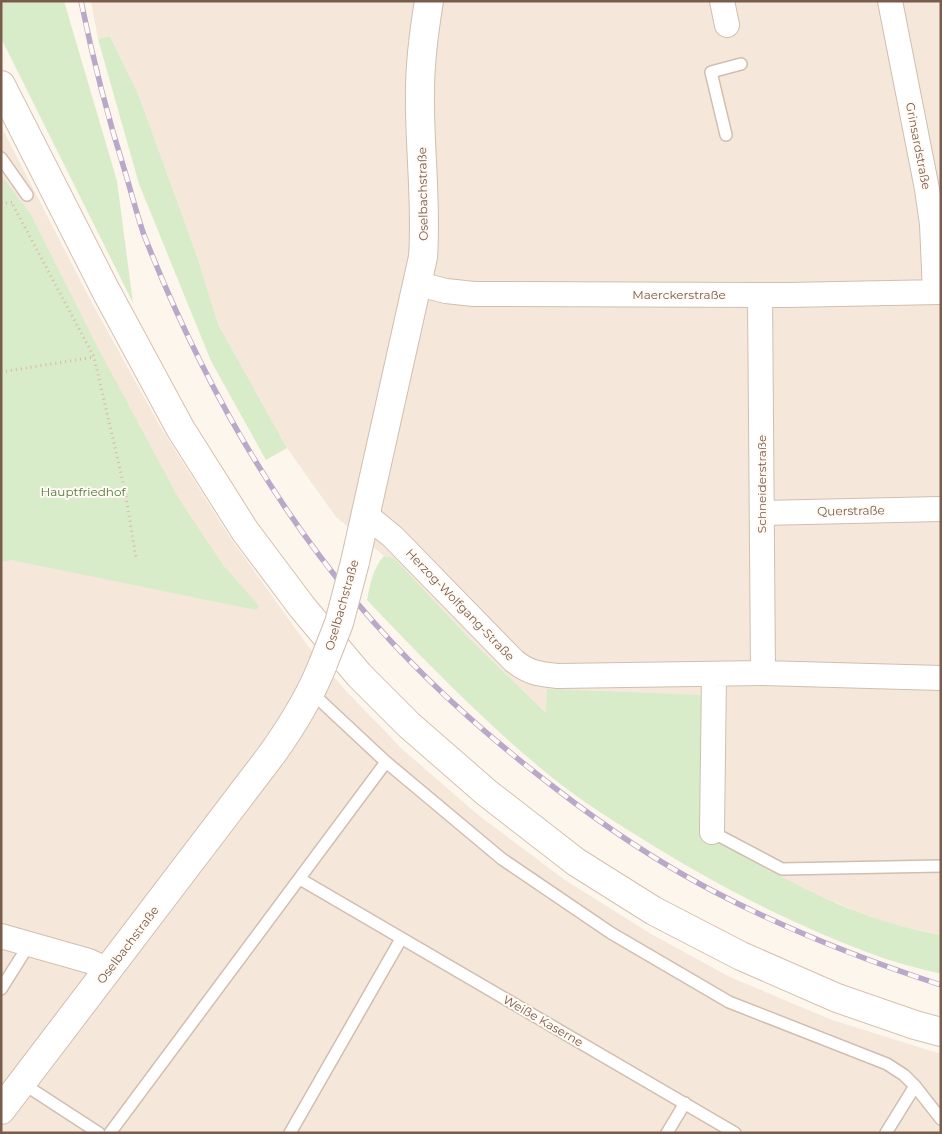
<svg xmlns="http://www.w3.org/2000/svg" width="942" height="1134" font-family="Montserrat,sans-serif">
<rect width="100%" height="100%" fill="#fdf6ec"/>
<path fill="#f5e8da" d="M 91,1 L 941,1 L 941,935 L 910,929 L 877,920 L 790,883 L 701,832 L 546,713 L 471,640 L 394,558 L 384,556 L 336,517 L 287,448 L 218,324 L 198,259 L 139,96 L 110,36 L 98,39 Z
M 1,126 L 92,303 L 160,426 L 229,536 L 308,646 L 346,691 L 402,749 L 477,814 L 565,880 L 651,934 L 730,977 L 832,1020 L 941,1054 L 941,1133 L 1,1133 Z"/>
<path fill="#d8ecc9" d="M 1,1 L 64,1 L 117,181 L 133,303 L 1,38 Z
M 110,36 L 139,96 L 198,259 L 218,324 L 287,448 L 266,460 L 211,361 L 139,184 L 98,39 Z
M 1,175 L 31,215 L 98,348 L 179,499 L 223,565 L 259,606 L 256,610 L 11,560 L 1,562 Z
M 384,556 L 394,558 L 471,640 L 546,713 L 547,689 L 704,695 L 701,832 C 778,876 853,920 941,935 L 941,974 C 923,969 904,965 886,959 C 798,928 715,885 636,835 C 607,817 576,797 549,775 C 484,722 425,661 367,600 C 370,584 373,568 384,556 Z"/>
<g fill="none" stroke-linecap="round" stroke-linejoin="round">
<g stroke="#d1beb0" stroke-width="14">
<path id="service" d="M 726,135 L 711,72 L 741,64
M 1,158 L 27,195
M 311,692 L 386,762 L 502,859 L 611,933 L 729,1002 L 887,1064 L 904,1075 L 915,1086 L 941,1119
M 712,832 L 782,869 L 941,866
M 300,879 L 735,1133
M 1,989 L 30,943
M 22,1083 L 99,1133
M 110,1133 L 386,762
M 290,1133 L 401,939
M 667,1133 L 685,1103
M 886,1133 L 915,1086"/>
</g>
<g stroke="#d1beb0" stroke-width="26">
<path id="minor" d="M 722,1 L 727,25
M 890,1 L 927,189 L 932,224 L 935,292
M 418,284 L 446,291 L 474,294 L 787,295 L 941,292
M 760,295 L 763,673
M 762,513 L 941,509
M 365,514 L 393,537 L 514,661 C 529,673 539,674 558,676 L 763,673 L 941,678
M 712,832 L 714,675
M 1,936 L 89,961 L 108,970"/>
</g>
<g stroke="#d1beb0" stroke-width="30">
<path id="tertiary" d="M 355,562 L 423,257 C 427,202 419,147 420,92 C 420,62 424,31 429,1
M 1,1110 L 272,754 C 292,726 310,697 323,664"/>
</g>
<g stroke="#d6c0b0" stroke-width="30">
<path id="secondary" d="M 1,85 L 106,291 L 180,428 L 245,531 L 302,607 L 359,675 L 409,725 L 487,793 L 576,862 L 654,911 L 741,956 L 837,998 L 915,1025 L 941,1032"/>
</g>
<path stroke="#d9b8a5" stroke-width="3" stroke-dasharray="1 4" stroke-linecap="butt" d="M 1,204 L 13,202
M 13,205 L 94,357 L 125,491 L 136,558
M 1,372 L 94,357"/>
<use href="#service" stroke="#fff" stroke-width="11"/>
<use href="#minor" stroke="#fff" stroke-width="24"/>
<use href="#tertiary" stroke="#fff" stroke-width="28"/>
<use href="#secondary" stroke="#fff" stroke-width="28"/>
<g stroke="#b9a8c9" stroke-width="5.5">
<path id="rail" d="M 81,1 C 93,60 108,118 126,175 C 132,195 137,215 144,235 C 196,367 266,495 358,604 C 416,673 484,734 555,788 C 604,826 656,861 711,890 C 785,929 861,959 941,985"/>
</g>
<use href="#rail" stroke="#fffaf3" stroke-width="4" stroke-dasharray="11" stroke-linecap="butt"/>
<g stroke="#d1beb0" stroke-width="30" stroke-linecap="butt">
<path id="tertiary-bridge" d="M 323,664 L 339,623 L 355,562"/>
</g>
<use href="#tertiary-bridge" stroke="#fff" stroke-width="28"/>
</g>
<g text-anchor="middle" stroke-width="4" stroke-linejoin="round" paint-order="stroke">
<g font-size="12" fill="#7a5c4d" stroke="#fffaf3">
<text transform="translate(918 146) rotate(79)" y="4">Grinsardstraße</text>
<text transform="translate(423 194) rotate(-91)" y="4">Oselbachstraße</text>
<text x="679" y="299">Maerckerstraße</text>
<text transform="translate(762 484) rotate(-90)" y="4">Schneiderstraße</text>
<text transform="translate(851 511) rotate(-1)" y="4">Querstraße</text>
<text transform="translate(342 605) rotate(-74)" y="4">Oselbachstraße</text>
<text transform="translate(460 605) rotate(46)" y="4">Herzog-Wolfgang-Straße</text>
<text transform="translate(128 945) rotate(-53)" y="4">Oselbachstraße</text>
<text transform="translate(543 1021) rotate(30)" y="4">Weiße Kaserne</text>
</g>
<g font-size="12" fill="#537a41" stroke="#fffaf3">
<text x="83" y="496">Hauptfriedhof</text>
</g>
</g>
<rect width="942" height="1134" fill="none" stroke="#7a5c4d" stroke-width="5"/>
</svg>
